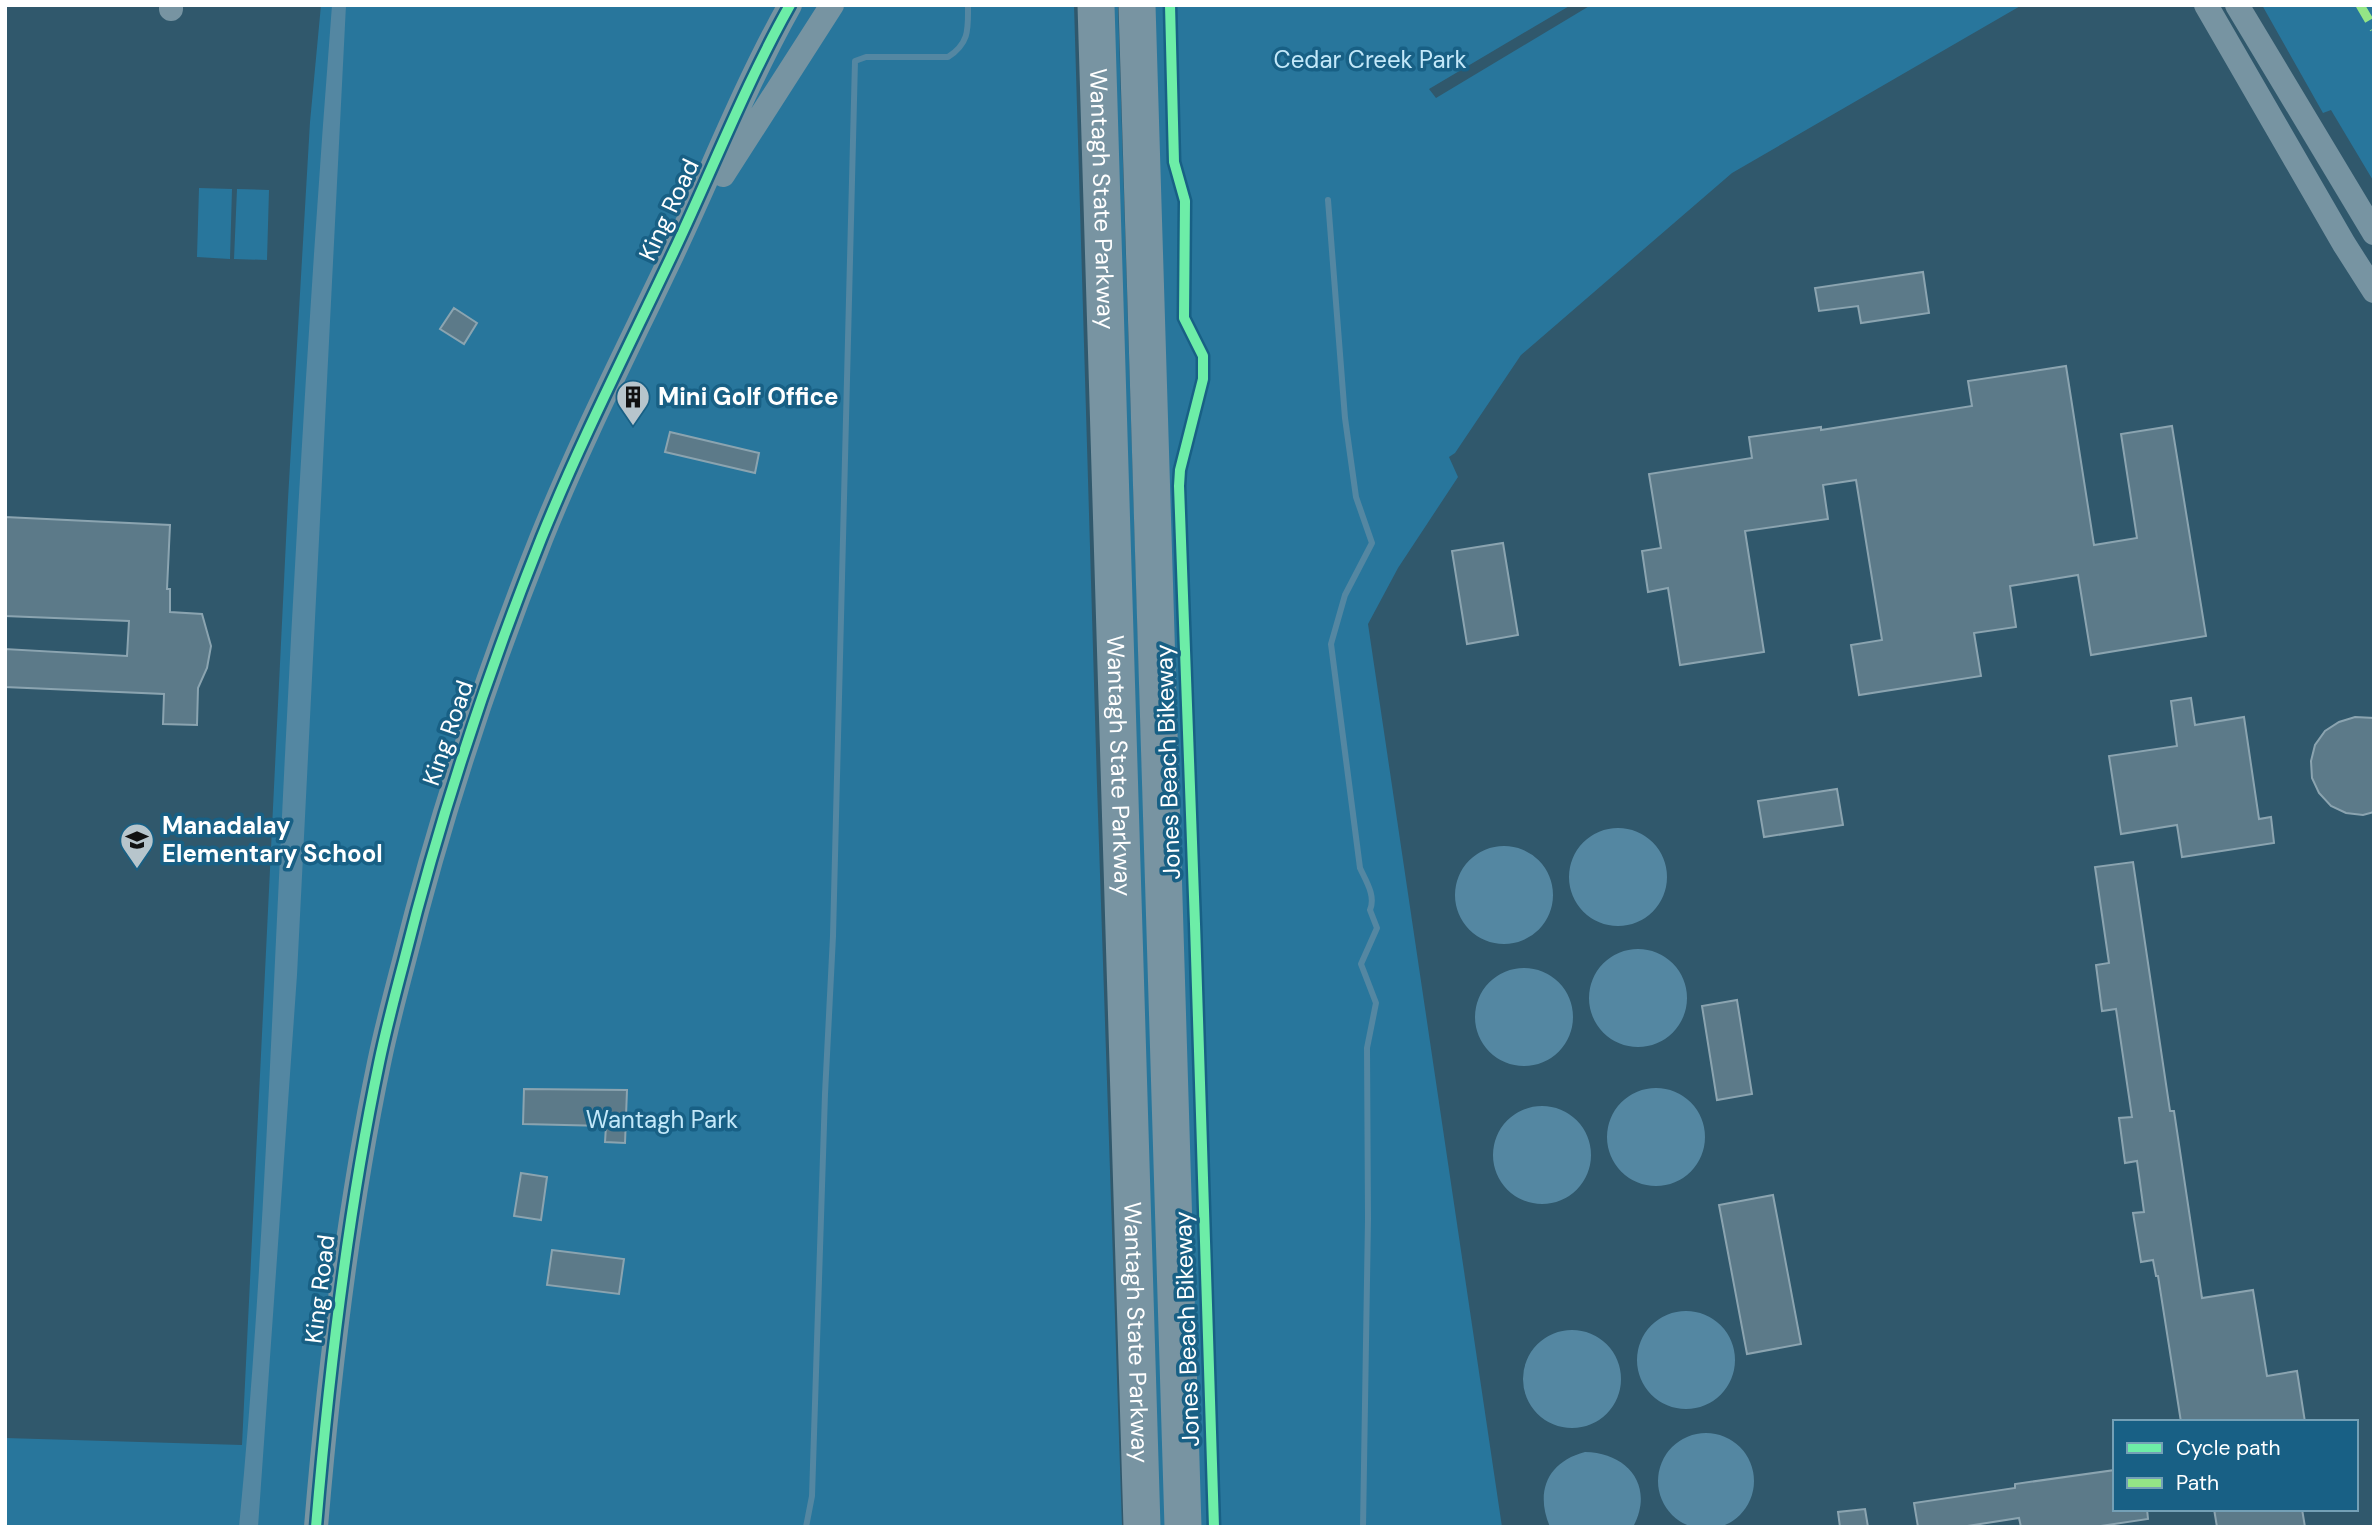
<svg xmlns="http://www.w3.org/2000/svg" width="2379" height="1532" font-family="'DM Sans',sans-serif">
<rect width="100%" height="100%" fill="#30586c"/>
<path fill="#28769c" d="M 321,5 L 1074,5 L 1097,785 L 1122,1527 L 5,1527 L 5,1438 L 242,1445 L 288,499 L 310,122 Z
M 1109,5 L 1118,5 L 1166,1527 L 1154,1527 Z
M 1152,5 L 1571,5 L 1429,89 L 1436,98 L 1591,5 L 2022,5 L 1732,173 L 1521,355 L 1455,453 L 1449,457 L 1458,477 L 1398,568 L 1368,624 L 1502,1527 L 1199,1527 Z
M 2262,5 L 2374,5 L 2374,182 L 2331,110 L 2323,113 Z
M 199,188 L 232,189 L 230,259 L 197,257 Z
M 237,189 L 269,190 L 267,260 L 234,259 Z"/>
<path fill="#5487a2" d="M 332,5 L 346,5 L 297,975 L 258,1527 L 239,1527 C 262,1291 270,1053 282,816 C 295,545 311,275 332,5 Z
M1569 877a49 49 0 1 1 98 0a49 49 0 1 1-98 0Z
M1455 895a49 49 0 1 1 98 0a49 49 0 1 1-98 0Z
M1589 998a49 49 0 1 1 98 0a49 49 0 1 1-98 0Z
M1475 1017a49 49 0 1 1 98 0a49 49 0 1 1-98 0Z
M1607 1137a49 49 0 1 1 98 0a49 49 0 1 1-98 0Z
M1493 1155a49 49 0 1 1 98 0a49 49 0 1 1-98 0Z
M1637 1360a49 49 0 1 1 98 0a49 49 0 1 1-98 0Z
M1523 1379a49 49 0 1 1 98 0a49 49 0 1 1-98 0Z
M1658 1481a48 48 0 1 1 96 0a48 48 0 1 1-96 0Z
M 1585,1452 C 1628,1453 1655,1486 1633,1527 L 1550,1527 C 1535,1492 1547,1462 1585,1452 Z"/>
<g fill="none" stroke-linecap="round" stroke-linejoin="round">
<path stroke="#5487a2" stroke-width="6" d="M 1328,200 L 1345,418 L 1356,497 L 1372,543 L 1345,595 L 1331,644 L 1360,868 C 1366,881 1376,896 1370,910 L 1377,928 L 1361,964 L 1376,1003 L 1367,1048 L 1368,1219 L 1363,1527
M 806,1527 L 812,1496 L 825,1094 L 833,936 L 855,61 L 866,57 L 948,57 C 970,43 968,28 968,5"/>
</g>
<path fill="#5c7a89" stroke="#8ba4b0" stroke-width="2" d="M 1923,272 L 1929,313 L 1861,323 L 1858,306 L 1819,311 L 1815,288 Z
M 454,308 L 477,323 L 464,344 L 440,329 Z
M 2066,366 L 2094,545 L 2137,538 L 2121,434 L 2172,426 L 2206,636 L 2091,655 L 2078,575 L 2010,586 L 2016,627 L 1974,633 L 1981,676 L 1859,695 L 1851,645 L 1882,640 L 1856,480 L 1823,485 L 1828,519 L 1745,531 L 1764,652 L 1680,665 L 1668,588 L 1648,592 L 1642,551 L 1661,548 L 1649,474 L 1752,458 L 1749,437 L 1821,427 L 1821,430 L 1972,406 L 1968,381 Z
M 670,432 L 759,453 L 755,473 L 665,452 Z
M 5,517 L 170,525 L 167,589 L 170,589 L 170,612 L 202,614 L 211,646 L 207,668 L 198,688 L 197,725 L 163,724 L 164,694 L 5,687 L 5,649 L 127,656 L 129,621 L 5,616 Z
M 1503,543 L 1518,635 L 1467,644 L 1452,551 Z
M 2191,698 L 2195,725 L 2244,717 L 2259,819 L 2271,817 L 2274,843 L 2182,857 L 2177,825 L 2121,834 L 2109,756 L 2177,746 L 2171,701 Z
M 2355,717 L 2374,718 L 2374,812 L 2363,815 L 2346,813 L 2331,806 L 2319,793 L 2312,778 L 2311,761 L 2315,745 L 2325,731 L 2339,722 Z
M 1837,789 L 1843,825 L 1764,837 L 1758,801 Z
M 2133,862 L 2170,1111 L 2174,1111 L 2202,1298 L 2253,1290 L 2267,1376 L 2297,1371 L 2305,1422 L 2181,1422 L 2158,1276 L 2156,1276 L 2153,1260 L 2141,1262 L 2133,1213 L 2144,1212 L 2137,1161 L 2125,1163 L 2119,1118 L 2132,1117 L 2116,1009 L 2102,1011 L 2096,965 L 2109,963 L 2095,867 Z
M 1737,1000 L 1752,1094 L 1717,1100 L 1702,1006 Z
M 524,1089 L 627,1090 L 625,1143 L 605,1142 L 606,1126 L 523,1124 Z
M 521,1173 L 547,1177 L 541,1220 L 514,1216 Z
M 1773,1195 L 1801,1344 L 1747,1354 L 1719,1205 Z
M 552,1250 L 624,1259 L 619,1294 L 547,1285 Z
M 2115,1470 L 2115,1509 L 2147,1509 L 2148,1519 L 2094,1527 L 2021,1527 L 2019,1518 L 1961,1527 L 1918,1527 L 1914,1503 L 2015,1488 L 2015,1484 Z
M 1865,1509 L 1868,1527 L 1840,1527 L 1838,1512 Z
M 2214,1509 L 2302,1509 L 2305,1527 L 2217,1527 Z"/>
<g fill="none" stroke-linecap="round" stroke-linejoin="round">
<path stroke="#7794a2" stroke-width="24" d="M 2206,5 L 2344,244 L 2374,291
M 2237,5 L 2374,233
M 171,9 L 171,5
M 723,175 L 832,5
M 316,1527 C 329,1371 347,1216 379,1063 C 386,1029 395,995 404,961 C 440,817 486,677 541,539 C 580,442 628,348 673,253 C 712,171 745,85 790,5"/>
<g stroke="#7894a2" stroke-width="37">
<path id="s1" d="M 1096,5 L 1142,1527"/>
<path d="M 1137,5 L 1183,1527"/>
</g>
<path stroke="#94e586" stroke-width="9" stroke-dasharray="18 9" stroke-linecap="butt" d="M 2360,5 L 2374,29"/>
<g stroke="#186085" stroke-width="15">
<path id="cycleway" d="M 1170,5 L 1174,162 L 1185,201 L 1184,318 L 1203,356 L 1203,379 L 1180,470 L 1179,486 L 1195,924 L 1214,1527
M 316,1527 C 329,1371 347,1216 379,1063 C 386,1029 395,995 404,961 C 440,817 486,677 541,539 C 580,442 628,348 673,253 C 712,171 745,85 790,5"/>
</g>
<use href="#cycleway" stroke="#6deda7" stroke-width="10"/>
</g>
<defs>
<g id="building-pin" transform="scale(1.75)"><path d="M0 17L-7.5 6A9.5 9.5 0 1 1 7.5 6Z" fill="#b7c5cc" stroke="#186085"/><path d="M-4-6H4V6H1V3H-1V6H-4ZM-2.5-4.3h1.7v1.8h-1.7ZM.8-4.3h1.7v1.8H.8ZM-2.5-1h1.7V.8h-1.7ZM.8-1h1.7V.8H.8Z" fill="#111"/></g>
<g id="school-pin" transform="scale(1.75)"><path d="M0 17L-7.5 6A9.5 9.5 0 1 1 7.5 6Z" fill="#b7c5cc" stroke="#186085"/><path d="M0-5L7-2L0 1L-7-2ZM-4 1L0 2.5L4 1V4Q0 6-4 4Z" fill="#111"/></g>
</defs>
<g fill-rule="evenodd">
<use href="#building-pin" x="633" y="397"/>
<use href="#school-pin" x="137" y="840"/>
</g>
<g text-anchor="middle" stroke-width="7" stroke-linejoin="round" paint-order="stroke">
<g font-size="24" fill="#c3e8f9" stroke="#186085">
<text x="1370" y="68">Cedar Creek Park</text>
<text x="662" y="1128">Wantagh Park</text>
</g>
<g font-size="24" fill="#fff" stroke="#186085">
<text dy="8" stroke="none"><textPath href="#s1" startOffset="194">Wantagh State Parkway</textPath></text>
<text transform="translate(669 210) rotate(-65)" y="8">King Road</text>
<text transform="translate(448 733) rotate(-71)" y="8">King Road</text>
<text transform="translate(1168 762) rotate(-92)" y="8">Jones Beach Bikeway</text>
<text dy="8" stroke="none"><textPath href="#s1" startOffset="761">Wantagh State Parkway</textPath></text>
<text transform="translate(320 1289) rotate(-83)" y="8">King Road</text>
<text transform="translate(1187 1329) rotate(-92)" y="8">Jones Beach Bikeway</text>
<text dy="8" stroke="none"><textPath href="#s1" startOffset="1328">Wantagh State Parkway</textPath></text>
</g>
<g font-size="24" font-weight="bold" fill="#fff" stroke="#186085" text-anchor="start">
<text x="658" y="405">Mini Golf Office</text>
<text x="162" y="834">Manadalay<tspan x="162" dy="28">Elementary School</tspan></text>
</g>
</g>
<rect width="2379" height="1532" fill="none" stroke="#ffffff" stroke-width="14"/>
<rect x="2113" y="1420" width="245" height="91" fill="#186085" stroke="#74a0b6" stroke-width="2"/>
<rect x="2127" y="1443" width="35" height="10" fill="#6deda7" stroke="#74a0b6" stroke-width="2"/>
<text x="2176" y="1455" font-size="21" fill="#ffffff">Cycle path</text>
<rect x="2127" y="1478" width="35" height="10" fill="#94e586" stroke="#74a0b6" stroke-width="2"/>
<text x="2176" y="1490" font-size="21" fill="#ffffff">Path</text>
</svg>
